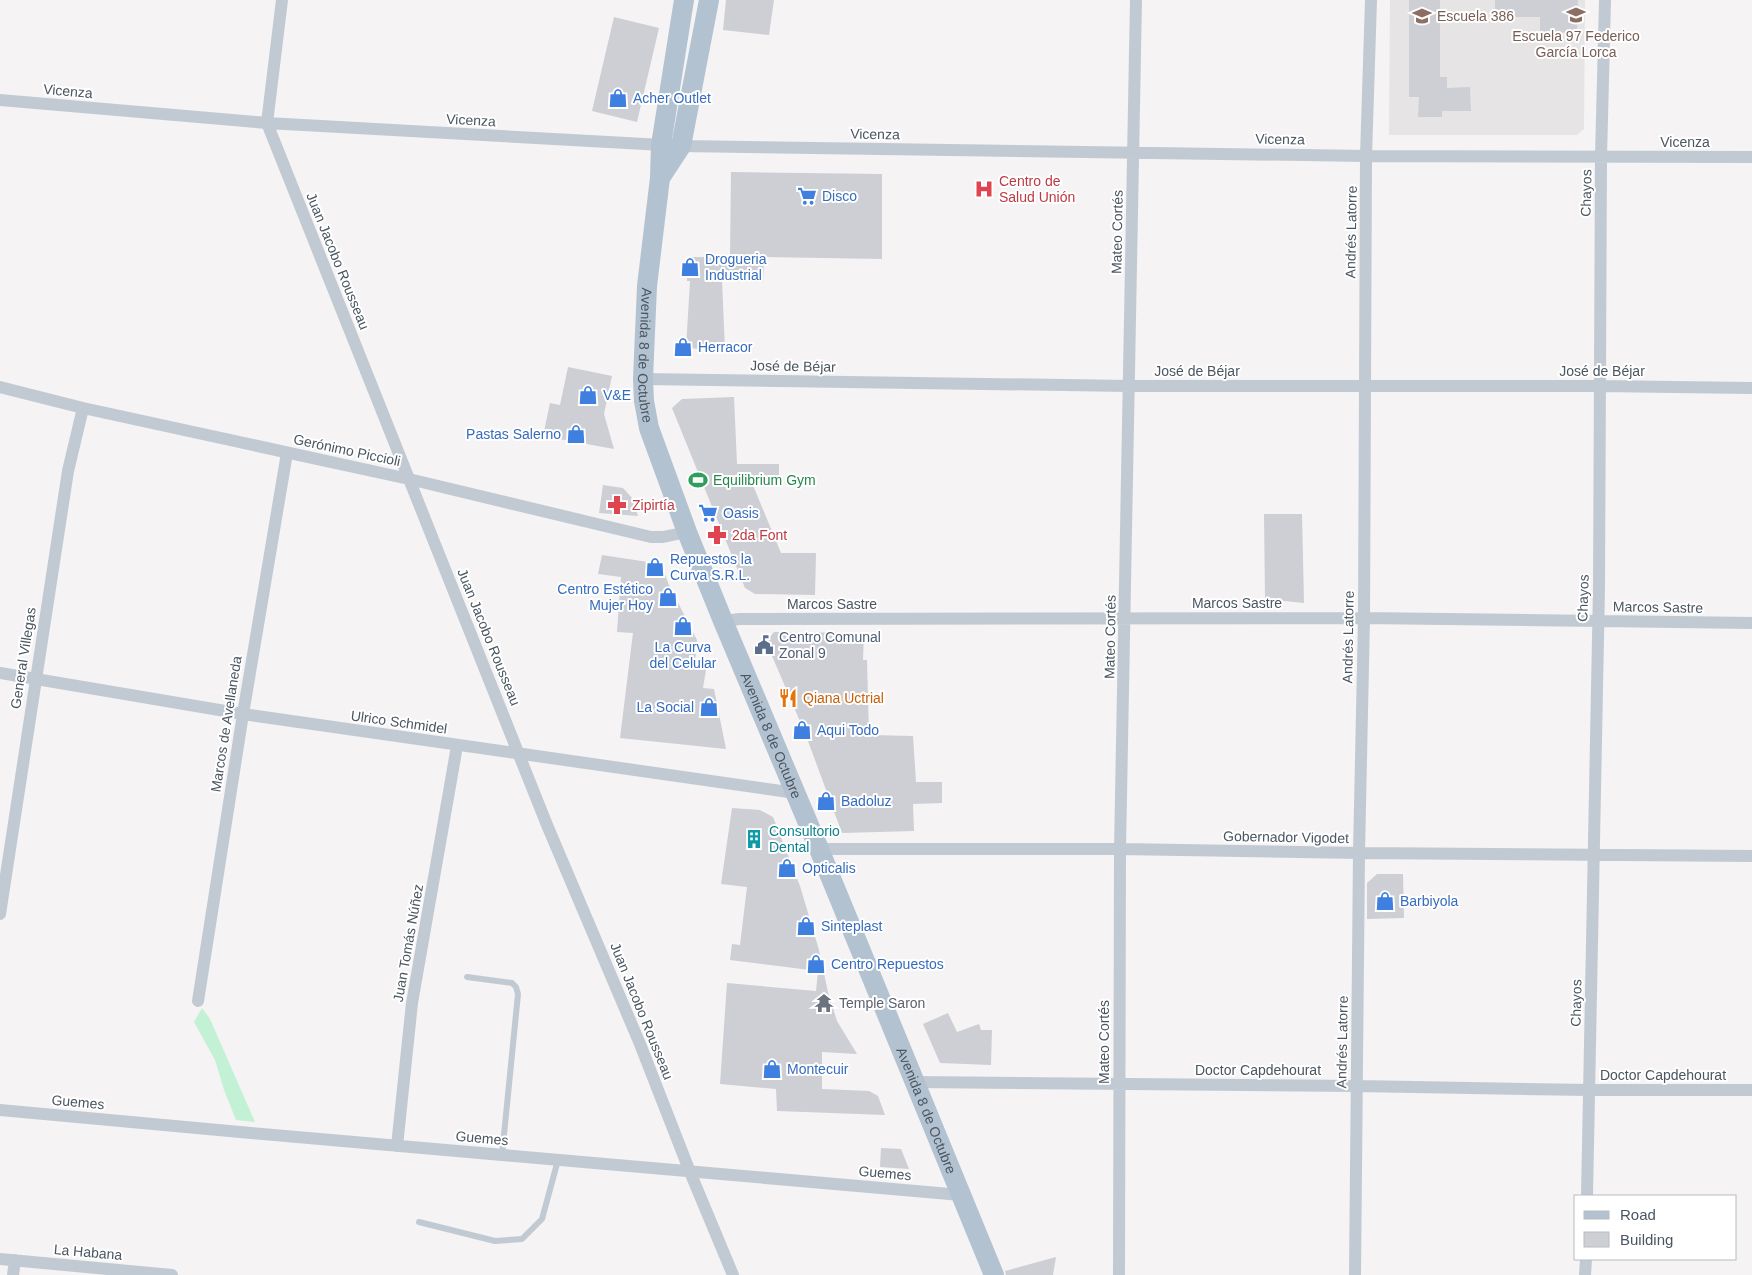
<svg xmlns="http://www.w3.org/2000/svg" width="1752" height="1275" font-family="Arial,sans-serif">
<rect width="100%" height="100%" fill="#f5f3f3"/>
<path fill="#e6e4e5" d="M 1390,0 L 1585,0 L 1584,129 L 1577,135 L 1389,135 Z"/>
<path fill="#c3f1d5" d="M 202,1008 L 210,1019 L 255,1122 L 236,1120 L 224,1090 L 215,1060 L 194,1022 Z"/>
<path fill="#cdcfd5" d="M 726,0 L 774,0 L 769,35 L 723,30 Z
M 1409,0 L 1440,0 L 1440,77 L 1447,77 L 1447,88 L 1470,87 L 1471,111 L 1442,111 L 1442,117 L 1418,117 L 1419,97 L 1409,97 Z
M 1495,0 L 1578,0 L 1577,33 L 1540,32 L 1540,17 L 1495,17 Z
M 614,17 L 659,28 L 637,122 L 592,111 Z
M 731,172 L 882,174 L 882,259 L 764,257 L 763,282 L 722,281 L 725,350 L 686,348 L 690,281 L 687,281 L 688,257 L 730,257 Z
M 568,367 L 612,376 L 604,414 L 614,449 L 543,436 L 550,403 L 560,405 Z
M 734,397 L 737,464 L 779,464 L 779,477 L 750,478 L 781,553 L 816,553 L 815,595 L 755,594 L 745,588 L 672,408 L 682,399 Z
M 603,485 L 623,488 L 632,498 L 638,516 L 599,513 Z
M 1264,514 L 1302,514 L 1304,603 L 1265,599 Z
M 602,555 L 661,564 L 669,585 L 697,640 L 695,663 L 707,664 L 703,688 L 714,689 L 726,749 L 620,738 L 633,633 L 617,632 L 621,577 L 598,574 Z
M 774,632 L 864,633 L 863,660 L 867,660 L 869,735 L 913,736 L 916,782 L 942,782 L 942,803 L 913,804 L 914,831 L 842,833 L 805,733 L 766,642 Z
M 732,808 L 760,810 L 773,817 L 800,886 L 819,950 L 828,992 L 837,1021 L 857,1054 L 822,1052 L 822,1089 L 869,1091 L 878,1096 L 885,1115 L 777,1111 L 776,1089 L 720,1084 L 727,983 L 816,991 L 818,971 L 730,960 L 732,944 L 740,945 L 747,887 L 721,884 Z
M 1377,874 L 1403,874 L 1404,918 L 1367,919 L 1367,883 Z
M 948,1013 L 957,1032 L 979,1024 L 981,1030 L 992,1030 L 991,1065 L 940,1063 L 923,1024 Z
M 881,1148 L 901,1149 L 909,1169 L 880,1167 Z
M 1056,1257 L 1053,1275 L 1006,1275 L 1005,1271 Z"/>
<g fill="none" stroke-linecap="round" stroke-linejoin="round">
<path stroke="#c1cad2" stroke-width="6" d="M 467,977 L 512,983 L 516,987 L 518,994 L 502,1155
M 419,1222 L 495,1241 L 522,1239 L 542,1219 L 558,1160"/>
<path stroke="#c1cad2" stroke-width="12" d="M 282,0 L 267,123 L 547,825 L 640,1044 L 690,1172 L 733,1275
M 0,100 L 267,123 L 681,146 L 1366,156 L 1752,157
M 643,379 L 1129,386 L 1599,386 L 1752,388
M 0,387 L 83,408 L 409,479 L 651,537 L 663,537 L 687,532
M 723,621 L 740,619 L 1364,618 L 1752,623
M 0,673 L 243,714 L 795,793
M 819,849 L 1120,849 L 1359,853 L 1752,856
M 0,914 L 68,471 L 83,408
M 198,1001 L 243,714 L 287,453
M 914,1082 L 1357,1086 L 1589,1090 L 1752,1090
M 0,1110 L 251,1133 L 961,1195
M 397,1146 L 412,1003 L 457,746
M 1587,1196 L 1599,588 L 1601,157 L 1605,0
M 0,1259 L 172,1275
M 13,1275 L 15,1260
M 1119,1275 L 1120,849 L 1136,0
M 1355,1275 L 1359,853 L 1364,618 L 1366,156 L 1371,0
M 1585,1275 L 1586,1259"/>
<g stroke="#b3c2d1" stroke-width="20">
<path id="s1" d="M 684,0 L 661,145 L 660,178 L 647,286 L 643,379 L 644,401 L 649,428 L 687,532 L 723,621 L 819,849 L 994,1275"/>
<path d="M 660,178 L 681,146 L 709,0"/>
</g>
</g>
<defs>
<g id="school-bare" transform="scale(1.5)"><path d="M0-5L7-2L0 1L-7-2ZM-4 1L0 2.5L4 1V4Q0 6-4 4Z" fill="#8d6e63" stroke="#fff" stroke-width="2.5" paint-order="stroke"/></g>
<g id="shop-bare" transform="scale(1.5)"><path d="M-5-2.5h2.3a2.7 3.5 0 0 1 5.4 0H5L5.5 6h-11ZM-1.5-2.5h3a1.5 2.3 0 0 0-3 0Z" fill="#3f7fe0" stroke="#fff" stroke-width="2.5" paint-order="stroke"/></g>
<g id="hospital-bare" transform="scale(1.5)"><path d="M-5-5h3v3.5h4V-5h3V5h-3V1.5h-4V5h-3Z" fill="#e0444e" stroke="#fff" stroke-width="2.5" paint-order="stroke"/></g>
<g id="supermarket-bare" transform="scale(1.5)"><path d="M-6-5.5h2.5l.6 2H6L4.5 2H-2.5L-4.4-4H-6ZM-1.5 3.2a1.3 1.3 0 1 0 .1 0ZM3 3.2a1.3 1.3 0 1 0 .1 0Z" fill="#3f7fe0" stroke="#fff" stroke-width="2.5" paint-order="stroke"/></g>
<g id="stadium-bare" transform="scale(1.5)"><path d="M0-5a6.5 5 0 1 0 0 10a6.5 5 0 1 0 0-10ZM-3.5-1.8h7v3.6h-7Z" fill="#2e9e5b" stroke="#fff" stroke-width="2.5" paint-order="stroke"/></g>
<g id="pharmacy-bare" transform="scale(1.5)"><path d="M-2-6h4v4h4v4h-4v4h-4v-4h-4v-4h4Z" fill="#e0444e" stroke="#fff" stroke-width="2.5" paint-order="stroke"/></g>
<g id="civic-bare" transform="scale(1.5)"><path d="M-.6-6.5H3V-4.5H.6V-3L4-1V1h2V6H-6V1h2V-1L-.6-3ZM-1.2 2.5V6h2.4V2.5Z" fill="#5c6f8a" stroke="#fff" stroke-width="2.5" paint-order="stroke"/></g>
<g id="restaurant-bare" transform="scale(1.5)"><path d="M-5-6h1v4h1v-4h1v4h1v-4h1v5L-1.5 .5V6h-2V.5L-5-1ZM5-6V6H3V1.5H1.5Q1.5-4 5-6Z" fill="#e8710a" stroke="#fff" stroke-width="2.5" paint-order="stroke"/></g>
<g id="building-bare" transform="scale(1.5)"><path d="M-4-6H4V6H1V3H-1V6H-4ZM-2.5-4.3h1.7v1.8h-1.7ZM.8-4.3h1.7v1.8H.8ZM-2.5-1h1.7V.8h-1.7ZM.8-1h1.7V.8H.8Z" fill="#0f9aa8" stroke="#fff" stroke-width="2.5" paint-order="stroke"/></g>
<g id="temple-bare" transform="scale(1.5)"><path d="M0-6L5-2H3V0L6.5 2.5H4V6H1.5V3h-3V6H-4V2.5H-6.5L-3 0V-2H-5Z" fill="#6b7280" stroke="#fff" stroke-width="2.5" paint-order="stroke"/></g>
</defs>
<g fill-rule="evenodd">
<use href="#school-bare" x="1576" y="15"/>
<use href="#school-bare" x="1422" y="16"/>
<use href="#shop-bare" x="618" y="98"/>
<use href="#hospital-bare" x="984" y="189"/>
<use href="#supermarket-bare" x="807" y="196"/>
<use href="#shop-bare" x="690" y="267"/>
<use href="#shop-bare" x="683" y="347"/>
<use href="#shop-bare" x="588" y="395"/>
<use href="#shop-bare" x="576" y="434"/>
<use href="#stadium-bare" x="698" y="480"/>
<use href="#pharmacy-bare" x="617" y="505"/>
<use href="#supermarket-bare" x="708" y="513"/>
<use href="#pharmacy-bare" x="717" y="535"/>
<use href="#shop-bare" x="655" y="567"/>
<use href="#shop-bare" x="668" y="597"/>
<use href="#shop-bare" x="683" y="626"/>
<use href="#civic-bare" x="764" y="645"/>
<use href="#restaurant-bare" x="788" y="698"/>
<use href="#shop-bare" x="709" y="707"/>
<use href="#shop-bare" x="802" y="730"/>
<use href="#shop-bare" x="826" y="801"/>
<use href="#building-bare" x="754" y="839"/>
<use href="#shop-bare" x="787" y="868"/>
<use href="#shop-bare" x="1385" y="901"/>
<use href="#shop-bare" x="806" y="926"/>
<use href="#shop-bare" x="816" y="964"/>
<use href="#temple-bare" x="824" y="1003"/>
<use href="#shop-bare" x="772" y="1069"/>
</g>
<g text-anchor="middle" stroke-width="4" stroke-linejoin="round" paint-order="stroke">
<g font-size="14" fill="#785e54" stroke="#fff" text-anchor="start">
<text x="1437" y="21">Escuela 386</text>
<text x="1576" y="41" text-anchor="middle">Escuela 97 Federico<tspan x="1576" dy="16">García Lorca</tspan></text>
</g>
<g font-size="14" fill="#4a5661" stroke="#fff">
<text transform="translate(68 91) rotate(5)" y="5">Vicenza</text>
<text transform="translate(471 120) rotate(3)" y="5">Vicenza</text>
<text transform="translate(875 134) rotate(1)" y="5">Vicenza</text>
<text transform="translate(1280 139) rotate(1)" y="5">Vicenza</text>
<text x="1685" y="147">Vicenza</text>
<text transform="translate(1586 193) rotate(-89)" y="5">Chayos</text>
<text transform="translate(1117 232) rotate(-89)" y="5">Mateo Cortés</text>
<text transform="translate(1351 232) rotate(-89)" y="5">Andrés Latorre</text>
<text transform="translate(338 261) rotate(68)" y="5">Juan Jacobo Rousseau</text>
<text dy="5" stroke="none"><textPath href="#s1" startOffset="358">Avenida 8 de Octubre</textPath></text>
<text transform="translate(793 366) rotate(1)" y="5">José de Béjar</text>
<text x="1197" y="376">José de Béjar</text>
<text x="1602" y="376">José de Béjar</text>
<text transform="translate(347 450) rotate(12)" y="5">Gerónimo Piccioli</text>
<text transform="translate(1583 598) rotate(-88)" y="5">Chayos</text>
<text x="1237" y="608">Marcos Sastre</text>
<text x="832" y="609">Marcos Sastre</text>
<text transform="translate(1658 607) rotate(1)" y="5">Marcos Sastre</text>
<text transform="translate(489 637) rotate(68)" y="5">Juan Jacobo Rousseau</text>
<text transform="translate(1110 637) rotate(-89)" y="5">Mateo Cortés</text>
<text transform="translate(1348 637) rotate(-89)" y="5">Andrés Latorre</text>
<text transform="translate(23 658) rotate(-81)" y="5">General Villegas</text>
<text transform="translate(399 722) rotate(8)" y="5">Ulrico Schmidel</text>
<text transform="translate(226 724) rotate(-81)" y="5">Marcos de Avellaneda</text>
<text dy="5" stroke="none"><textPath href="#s1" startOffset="762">Avenida 8 de Octubre</textPath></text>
<text transform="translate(1286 837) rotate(1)" y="5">Gobernador Vigodet</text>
<text transform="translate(408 943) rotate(-80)" y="5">Juan Tomás Núñez</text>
<text transform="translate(1576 1003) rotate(-89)" y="5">Chayos</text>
<text transform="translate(642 1011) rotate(68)" y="5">Juan Jacobo Rousseau</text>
<text transform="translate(1104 1042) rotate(-90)" y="5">Mateo Cortés</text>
<text transform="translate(1342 1042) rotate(-89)" y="5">Andrés Latorre</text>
<text x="1258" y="1075">Doctor Capdehourat</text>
<text x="1663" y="1080">Doctor Capdehourat</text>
<text transform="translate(78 1102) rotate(5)" y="5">Guemes</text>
<text dy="5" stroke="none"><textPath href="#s1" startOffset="1168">Avenida 8 de Octubre</textPath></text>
<text transform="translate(482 1138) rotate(5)" y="5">Guemes</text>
<text transform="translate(885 1173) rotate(5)" y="5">Guemes</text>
<text transform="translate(88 1252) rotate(5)" y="5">La Habana</text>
</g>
<g font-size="14" fill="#366cbe" stroke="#fff" text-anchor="start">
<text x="633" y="103">Acher Outlet</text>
<text x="822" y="201">Disco</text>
<text x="705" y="264">Drogueria<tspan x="705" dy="16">Industrial</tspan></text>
<text x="698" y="352">Herracor</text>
<text x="603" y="400">V&amp;E</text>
<text x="561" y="439" text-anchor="end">Pastas Salerno</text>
<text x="723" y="518">Oasis</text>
<text x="670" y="564">Repuestos la<tspan x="670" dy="16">Curva S.R.L.</tspan></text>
<text x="653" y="594" text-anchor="end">Centro Estético<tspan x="653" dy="16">Mujer Hoy</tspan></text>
<text x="683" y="652" text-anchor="middle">La Curva<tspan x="683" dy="16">del Celular</tspan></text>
<text x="694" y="712" text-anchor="end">La Social</text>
<text x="817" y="735">Aqui Todo</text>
<text x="841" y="806">Badoluz</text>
<text x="802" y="873">Opticalis</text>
<text x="1400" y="906">Barbiyola</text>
<text x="821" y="931">Sinteplast</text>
<text x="831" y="969">Centro Repuestos</text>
<text x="787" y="1074">Montecuir</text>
</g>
<g font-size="14" fill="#be3a42" stroke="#fff" text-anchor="start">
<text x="999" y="186">Centro de<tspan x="999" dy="16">Salud Unión</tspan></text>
<text x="632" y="510">Zipirtía</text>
<text x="732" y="540">2da Font</text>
</g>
<g font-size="14" fill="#27864d" stroke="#fff" text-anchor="start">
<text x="713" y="485">Equilibrium Gym</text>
</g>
<g font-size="14" fill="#4e5e75" stroke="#fff" text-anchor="start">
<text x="779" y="642">Centro Comunal<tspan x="779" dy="16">Zonal 9</tspan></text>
</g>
<g font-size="14" fill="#c56008" stroke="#fff" text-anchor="start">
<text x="803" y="703">Qiana Uctrial</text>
</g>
<g font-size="14" fill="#0d838f" stroke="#fff" text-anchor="start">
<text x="769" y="836">Consultorio<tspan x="769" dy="16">Dental</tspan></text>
</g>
<g font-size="14" fill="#5b616d" stroke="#fff" text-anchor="start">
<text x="839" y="1008">Temple Saron</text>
</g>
</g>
<rect x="1574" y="1195" width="162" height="65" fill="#ffffff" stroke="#b7bbc0"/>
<rect x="1584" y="1211" width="25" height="8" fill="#b3c2d1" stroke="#b7bbc0"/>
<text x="1620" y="1220" font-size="15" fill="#4a5661">Road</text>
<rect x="1584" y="1232" width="25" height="15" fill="#cdcfd5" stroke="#b7bbc0"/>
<text x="1620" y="1245" font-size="15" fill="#4a5661">Building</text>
</svg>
